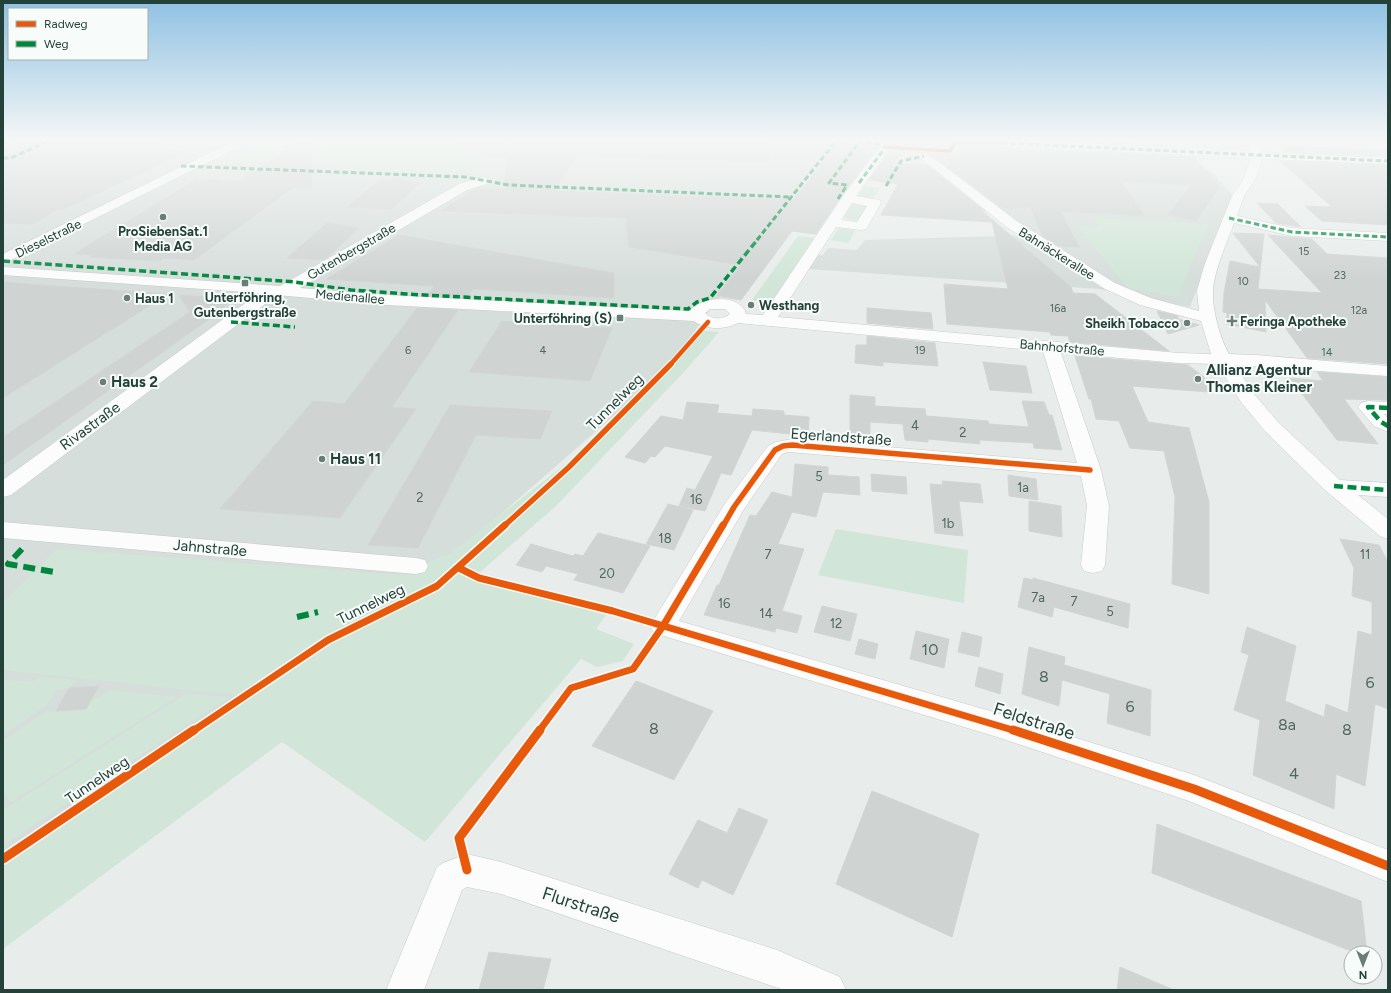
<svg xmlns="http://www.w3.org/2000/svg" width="1391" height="993" font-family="Figtree,sans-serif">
<rect width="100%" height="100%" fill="#e8edeb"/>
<path fill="#d6dedb" d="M 3,141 L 835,141 L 665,371 L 446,562 L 239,695 L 3,851 Z
M 916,151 L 1211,171 L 1233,195 L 1190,307 L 1099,289 L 809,269 L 817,255 L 823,255 L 828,248 L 857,250 L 865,240 L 1032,235 Z"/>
<path fill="#d1e6d8" d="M 256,147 L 465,155 L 479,158 L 468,171 L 226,161 Z
M 864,186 L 880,188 L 874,198 L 858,196 Z
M 851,204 L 867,206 L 859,221 L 842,218 Z
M 1094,218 L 1209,224 L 1202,238 L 1178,297 L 1127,287 L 1077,226 L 1099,227 Z
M 839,228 L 855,231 L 848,243 L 831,240 Z
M 798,236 L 814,238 L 771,303 L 752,300 Z
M 696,330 L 719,332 L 685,371 L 555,507 L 471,580 L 606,615 L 596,629 L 634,644 L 623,661 L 597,667 L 581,659 L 425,842 L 282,742 L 3,949 L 3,851 L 239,695 L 3,670 L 3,603 L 57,549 L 398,575 L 452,552 L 589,446 L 666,371 Z
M 836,529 L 968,550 L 964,603 L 818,575 Z
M 42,677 L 76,680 L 69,688 L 57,689 L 47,705 L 3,735 L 3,680 L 31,682 Z
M 111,690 L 176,697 L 11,802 L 3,792 L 3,741 L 45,712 L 85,709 L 90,701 Z
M 186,694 L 229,697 L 3,845 L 3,810 Z"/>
<path fill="#cfd4d2" stroke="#d1d6d4" d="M 17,141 L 158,141 L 159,150 L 188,151 L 62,210 L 58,209 L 33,224 L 3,223 L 3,147 Z
M 301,141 L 313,141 L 311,188 L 294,187 L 194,260 L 163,258 L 160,261 L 90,257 L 94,255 L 74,254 L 197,179 L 240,181 Z
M 455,141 L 771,141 L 769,162 L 576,156 L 554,191 L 793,200 L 839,141 L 880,144 L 842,195 L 816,234 L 792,231 L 741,300 L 717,296 L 741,265 L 629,247 L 626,218 L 440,211 L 476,189 L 503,189 L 508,158 L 490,157 Z
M 961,141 L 1000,141 L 1001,145 L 1006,148 L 1194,157 L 1220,186 L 1196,221 L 1168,215 L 1191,185 L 1121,181 L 1145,216 L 1060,211 L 1079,247 L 1060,246 L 1043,236 L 1030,207 L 1004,209 L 947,166 L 950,166 L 949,159 L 960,160 Z
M 1067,141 L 1129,141 L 1131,144 Z
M 1280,146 L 1388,150 L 1388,156 L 1287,152 Z
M 889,153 L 901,154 L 894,163 L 927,165 L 985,211 L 982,211 L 1071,287 L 1073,293 L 1095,294 L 1169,351 L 1070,342 L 1068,336 L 1051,335 L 1050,332 L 947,324 L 944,284 L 1008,289 L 992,222 L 881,215 L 898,184 L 869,180 Z
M 1280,161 L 1388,165 L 1388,225 L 1322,221 L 1305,206 L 1332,207 Z
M 381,179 L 411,180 L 409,182 L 420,183 L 392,209 L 347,207 Z
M 1257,203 L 1278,204 L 1301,227 L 1276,223 Z
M 327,223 L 359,228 L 328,257 L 323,260 L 287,258 Z
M 1233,233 L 1264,234 L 1258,289 L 1322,293 L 1268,235 L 1312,239 L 1327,254 L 1388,258 L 1388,364 L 1307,358 L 1265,300 L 1266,332 L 1226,324 L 1227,313 L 1223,312 L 1224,293 L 1230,261 L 1260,267 Z
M 399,235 L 614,273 L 614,298 L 473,289 L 467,298 L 427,296 L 434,286 L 326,279 Z
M 3,282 L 41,285 L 168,294 L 3,398 Z
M 179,295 L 234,299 L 208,320 L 3,465 L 3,437 L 190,312 Z
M 417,308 L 458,310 L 392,407 L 416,409 L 340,518 L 220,509 L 313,401 L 344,404 Z
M 867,308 L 931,313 L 933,329 L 867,323 Z
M 1157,311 L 1178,316 L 1178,319 L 1199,325 L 1168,334 Z
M 502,321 L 612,328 L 590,381 L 469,372 Z
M 867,336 L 935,343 L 938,366 L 883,362 L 883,366 L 855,363 L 856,345 L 867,345 Z
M 1075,356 L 1188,365 L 1204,377 L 1208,392 L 1132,386 L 1148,422 L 1189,428 L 1209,502 L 1209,594 L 1172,584 L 1175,497 L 1164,451 L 1130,448 L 1119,421 L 1096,419 L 1091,399 L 1089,399 Z
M 983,362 L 1026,366 L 1032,393 L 990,390 Z
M 1317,372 L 1388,377 L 1388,400 L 1344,399 L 1378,444 L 1337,440 L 1290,378 L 1323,381 Z
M 850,395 L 875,397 L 875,406 L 925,409 L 926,416 L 988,421 L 989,424 L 1029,427 L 1022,401 L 1044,402 L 1049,415 L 1052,415 L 1062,450 L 1034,448 L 1033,443 L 979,440 L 980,444 L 928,439 L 928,442 L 905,440 L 903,424 L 870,422 L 870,437 L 850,435 Z
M 687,402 L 719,405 L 717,413 L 752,416 L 753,409 L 784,411 L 784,415 L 809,417 L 808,436 L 752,430 L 731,475 L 721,473 L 705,511 L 679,506 L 687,488 L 695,490 L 713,456 L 665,446 L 655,457 L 651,456 L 645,463 L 625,457 L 661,416 L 683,420 Z
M 450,405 L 552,411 L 540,439 L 476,435 L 418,548 L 368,545 Z
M 795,464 L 828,467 L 828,475 L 859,477 L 860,495 L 823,492 L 816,517 L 792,512 L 778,544 L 804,549 L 782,611 L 802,616 L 797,633 L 776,628 L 775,632 L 704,615 L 717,585 L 719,585 L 750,515 L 756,516 L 772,492 L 792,497 Z
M 871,474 L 906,477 L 907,494 L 872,491 Z
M 1008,475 L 1036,479 L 1038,500 L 1009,496 Z
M 942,481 L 980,484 L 983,503 L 959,501 L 963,536 L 935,533 L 930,484 L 943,485 Z
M 1029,501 L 1061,506 L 1062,537 L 1029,531 Z
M 668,504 L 693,510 L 674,550 L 646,544 Z
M 598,533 L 650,546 L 623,593 L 574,580 L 578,574 L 546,566 L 542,572 L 516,565 L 531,544 L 573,556 L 575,554 L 583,556 Z
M 1340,539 L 1379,545 L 1388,562 L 1388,709 L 1375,704 L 1365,786 L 1336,774 L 1334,809 L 1253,775 L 1260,720 L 1234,710 L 1249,655 L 1241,652 L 1247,627 L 1296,646 L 1285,701 L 1324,717 L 1326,704 L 1348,713 L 1358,631 L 1372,635 L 1372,602 L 1352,596 L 1354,568 Z
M 1024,578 L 1033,580 L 1033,578 L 1130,604 L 1128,628 L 1054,607 L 1052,617 L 1018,607 Z
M 822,606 L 857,614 L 850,641 L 814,632 Z
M 916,631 L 949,639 L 944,668 L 910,659 Z
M 962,632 L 982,637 L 979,657 L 958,652 Z
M 859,639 L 878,644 L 875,659 L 855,654 Z
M 1029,647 L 1065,657 L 1064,665 L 1151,690 L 1150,736 L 1107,723 L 1110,694 L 1062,680 L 1059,706 L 1022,694 Z
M 979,667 L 1003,674 L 1000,694 L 975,686 Z
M 636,681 L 713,711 L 674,780 L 592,746 Z
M 99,686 L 86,709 L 56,711 L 69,688 Z
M 872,791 L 979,834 L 952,937 L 836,884 Z
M 739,808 L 768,820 L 733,895 L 702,880 L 698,888 L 669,874 L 698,820 L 727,833 Z
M 1157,824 L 1361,901 L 1367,953 L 1356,953 L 1152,873 Z
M 489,952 L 551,959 L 543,990 L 479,990 Z
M 1120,967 L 1174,990 L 1117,990 Z"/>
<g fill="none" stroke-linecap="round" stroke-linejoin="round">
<g stroke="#c5cac8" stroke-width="1">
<path id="minor" d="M 234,141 L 248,141 L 247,143 L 3,264 L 3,254 Z
M 884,141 L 895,141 L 856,196 L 880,200 L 881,203 L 868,226 L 866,229 L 861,230 L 836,227 L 778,317 L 1179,353 L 1211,354 L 1201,321 L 1140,305 L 1105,289 L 1008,228 L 918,156 L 920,154 L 928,154 L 1018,222 L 1115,283 L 1151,298 L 1199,311 L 1197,291 L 1204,266 L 1232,196 L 1243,180 L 1251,158 L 1006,146 L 1002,145 L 1001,141 L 1034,141 L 1251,151 L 1247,141 L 1257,141 L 1262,152 L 1388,158 L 1388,164 L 1262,159 L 1255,180 L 1244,196 L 1237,216 L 1292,228 L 1388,233 L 1388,241 L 1292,236 L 1234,223 C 1227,243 1214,270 1213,291 C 1212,309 1220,338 1229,354 L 1256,355 L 1388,366 L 1388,376 L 1235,365 L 1255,395 L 1278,422 L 1340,480 L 1388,483 L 1388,497 L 1358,495 L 1388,519 L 1388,539 L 1380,536 L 1326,491 L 1264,430 L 1241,402 L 1217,364 L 1179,363 L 1061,353 L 1101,470 L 1109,506 L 1105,565 L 1102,571 L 1093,573 L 1084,571 L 1081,565 L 1087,506 L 1081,476 L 788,452 L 782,454 L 744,509 L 679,621 L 997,713 L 1194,775 L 1388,850 L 1388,882 L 1189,801 L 997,737 L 654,633 L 650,626 L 726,502 L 768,446 L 776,442 L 792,439 L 1077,463 L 1043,351 L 738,323 C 724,330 706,330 694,321 L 387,305 L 277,295 L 11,495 L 3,497 L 3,480 L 259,293 L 3,275 L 3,267 L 280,286 L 459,184 L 483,177 L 487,178 L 489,181 L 487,184 L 467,190 L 300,288 L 387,295 L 690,311 C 700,296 741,293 746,314 L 763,315 L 843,196 ZM 852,203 L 867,206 L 857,222 L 841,220 ZM 710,309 L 725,309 L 730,314 C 722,320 712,320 705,313 Z
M 1368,401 L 1388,402 L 1388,414 L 1384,414 L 1388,418 L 1388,432 L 1374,426 L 1358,407 L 1361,403 Z
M 3,522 L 416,558 L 425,560 L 428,566 L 425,572 L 416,574 L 3,538 Z
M 467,854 L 501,862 L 777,950 L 840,977 L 846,990 L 784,990 L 501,894 L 467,887 L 462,890 L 424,990 L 386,990 L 437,867 L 443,863 Z"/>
</g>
<use href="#minor" fill="#fcfcfc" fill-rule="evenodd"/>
<path stroke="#00873e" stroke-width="3" stroke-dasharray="5.5 3" stroke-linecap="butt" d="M 858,141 L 887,145
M 3,143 L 8,141
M 1002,143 L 1388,161
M 3,158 L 11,158 L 48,141
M 181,166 L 465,177 L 509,185 L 790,197
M 859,183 L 890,141
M 886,186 L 901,161 L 924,156
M 838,199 L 847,185 L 829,183 L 860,141
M 1229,218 L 1292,232 L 1388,237
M 757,240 L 836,141"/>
<path stroke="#00873e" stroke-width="3.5" stroke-dasharray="7 3.5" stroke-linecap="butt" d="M 3,261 L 295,282 L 351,290 L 406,294 L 688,309 L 697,302 L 710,298 L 758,239
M 231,322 L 295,327"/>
<path stroke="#00873e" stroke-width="4.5" stroke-dasharray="9 4.5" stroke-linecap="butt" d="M 1388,408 L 1368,407 L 1381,422 L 1388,426
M 1334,486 L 1388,490"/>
<path stroke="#00873e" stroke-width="6" stroke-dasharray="12 6" stroke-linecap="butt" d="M 22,549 L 8,564 L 54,572
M 297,617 L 318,612"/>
<g stroke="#f7fbf9" stroke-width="5">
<path id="cycleway-far4" d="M 885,147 L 950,151 L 955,143 L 1006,143"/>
</g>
<g stroke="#f7fbf9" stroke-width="6">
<path id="cycleway-far3" d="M 670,365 L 708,322"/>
</g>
<g stroke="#f7fbf9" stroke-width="8">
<path id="cycleway-far2" d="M 504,526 L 569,467 L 671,364
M 723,526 L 734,507 L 775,450 L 783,446 L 792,445 L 1090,470"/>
</g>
<g stroke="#f7fbf9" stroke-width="10">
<path id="cycleway-far1" d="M 459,568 L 479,578 L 613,611 L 1016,731
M 193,731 L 328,640 L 437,586 L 505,525
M 539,731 L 571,688 L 633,669 L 663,626 L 723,525"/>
</g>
<g stroke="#f7fbf9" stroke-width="12">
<path id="cycleway" d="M 1013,730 L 1194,789 L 1388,866
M 3,859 L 194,730
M 467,870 L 459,838 L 540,730"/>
</g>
<use href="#cycleway-far4" stroke="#e8590c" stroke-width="3.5"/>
<use href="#cycleway-far3" stroke="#e8590c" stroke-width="4.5"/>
<use href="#cycleway-far2" stroke="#e8590c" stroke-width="5.5"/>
<use href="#cycleway-far1" stroke="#e8590c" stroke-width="7"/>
<use href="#cycleway" stroke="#e8590c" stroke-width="9"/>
</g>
<linearGradient id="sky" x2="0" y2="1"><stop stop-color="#8fc1e3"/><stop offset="0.5" stop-color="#f5f7f6"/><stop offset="1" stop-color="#f5f7f6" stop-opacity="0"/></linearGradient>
<rect width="1391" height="280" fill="url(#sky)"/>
<g fill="#697e78" stroke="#f7fbf9" stroke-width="1.5">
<circle cx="163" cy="217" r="4"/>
<rect x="241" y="279" width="8" height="8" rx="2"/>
<circle cx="127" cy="298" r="4"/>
<circle cx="751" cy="305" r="4"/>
<rect x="616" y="314" width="8" height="8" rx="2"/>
<path d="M1230 315h4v4h4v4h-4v4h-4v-4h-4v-4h4z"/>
<circle cx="1187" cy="323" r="4"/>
<circle cx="1198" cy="379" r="4"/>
<circle cx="103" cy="382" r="4"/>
<circle cx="322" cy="459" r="4"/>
</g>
<g text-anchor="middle" stroke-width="4" stroke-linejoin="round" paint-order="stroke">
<g font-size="11" fill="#506761">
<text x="1304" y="255">15</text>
<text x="1340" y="279">23</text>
<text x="1243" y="285">10</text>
<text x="1058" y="312">16a</text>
<text x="1359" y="314">12a</text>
<text x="408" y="354">6</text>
<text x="543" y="354">4</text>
<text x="920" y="354">19</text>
<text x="1327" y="356">14</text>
</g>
<g font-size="13" font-weight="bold" fill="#24423a" stroke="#f7fbf9" text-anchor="start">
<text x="163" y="236" text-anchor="middle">ProSiebenSat.1<tspan x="163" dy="15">Media AG</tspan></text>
<text x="245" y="302" text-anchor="middle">Unterföhring,<tspan x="245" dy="15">Gutenbergstraße</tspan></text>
<text x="135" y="303">Haus 1</text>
<text x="759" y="310">Westhang</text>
<text x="612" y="323" text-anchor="end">Unterföhring (S)</text>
<text x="1240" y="326">Feringa Apotheke</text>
<text x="1179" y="328" text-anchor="end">Sheikh Tobacco</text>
</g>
<g font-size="13" fill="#24423a" stroke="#f7fbf9">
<text transform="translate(48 238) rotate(-26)" y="5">Dieselstraße</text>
<text transform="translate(351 251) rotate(-30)" y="5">Gutenbergstraße</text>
<text transform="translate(1057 253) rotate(32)" y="5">Bahnäckerallee</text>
<text transform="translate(350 296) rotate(5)" y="5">Medienallee</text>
<text transform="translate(1062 347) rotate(5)" y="5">Bahnhofstraße</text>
</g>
<g font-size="13" fill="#506761">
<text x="915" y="430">4</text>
<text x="963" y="437">2</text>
<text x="819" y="481">5</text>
<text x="1023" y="492">1a</text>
<text x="420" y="502">2</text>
<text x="696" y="504">16</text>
<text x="948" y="528">1b</text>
<text x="665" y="543">18</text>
<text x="768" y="559">7</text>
<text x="1365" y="559">11</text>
<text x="607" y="578">20</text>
<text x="1038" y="602">7a</text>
<text x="1074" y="606">7</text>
<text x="724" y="608">16</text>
<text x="1110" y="616">5</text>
<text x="766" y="618">14</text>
<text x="836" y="628">12</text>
</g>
<g font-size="15" font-weight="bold" fill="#24423a" stroke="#f7fbf9" text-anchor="start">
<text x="1206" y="375">Allianz Agentur<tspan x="1206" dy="17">Thomas Kleiner</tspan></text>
<text x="111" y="387">Haus 2</text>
<text x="330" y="464">Haus 11</text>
</g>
<g font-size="15" fill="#24423a" stroke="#f7fbf9">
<text transform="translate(615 402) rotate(-45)" y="5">Tunnelweg</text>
<text transform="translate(90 426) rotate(-36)" y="5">Rivastraße</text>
<text transform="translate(841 437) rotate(4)" y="5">Egerlandstraße</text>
<text transform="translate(210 548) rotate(5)" y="5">Jahnstraße</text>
<text transform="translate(371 604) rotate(-26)" y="5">Tunnelweg</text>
<text transform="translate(97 780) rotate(-34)" y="5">Tunnelweg</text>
</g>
<g font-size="16" fill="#506761">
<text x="930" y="655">10</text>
<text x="1044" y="682">8</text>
<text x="1370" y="688">6</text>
<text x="1130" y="712">6</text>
<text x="1287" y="730">8a</text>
<text x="654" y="734">8</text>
<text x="1347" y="735">8</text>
<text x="1294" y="779">4</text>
</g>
<g font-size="18" fill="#24423a" stroke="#f7fbf9">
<text transform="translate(1034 721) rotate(18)" y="6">Feldstraße</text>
<text transform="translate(581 905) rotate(18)" y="6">Flurstraße</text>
</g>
</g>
<rect width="1391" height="993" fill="none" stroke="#24423a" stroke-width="8"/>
<rect x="8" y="8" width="140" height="52" fill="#f7fbf9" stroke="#a3b1ad"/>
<rect x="16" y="21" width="20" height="6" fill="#e8590c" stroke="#a3b1ad"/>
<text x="44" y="28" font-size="12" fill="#24423a">Radweg</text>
<rect x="16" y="41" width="20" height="6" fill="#00873e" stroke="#a3b1ad"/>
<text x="44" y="48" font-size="12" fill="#24423a">Weg</text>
<g transform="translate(1363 965) rotate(180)"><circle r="19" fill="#f7fbf9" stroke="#a3b1ad"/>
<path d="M0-3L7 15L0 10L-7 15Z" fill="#697e78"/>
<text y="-6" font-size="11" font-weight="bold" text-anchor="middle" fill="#24423a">N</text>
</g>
</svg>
